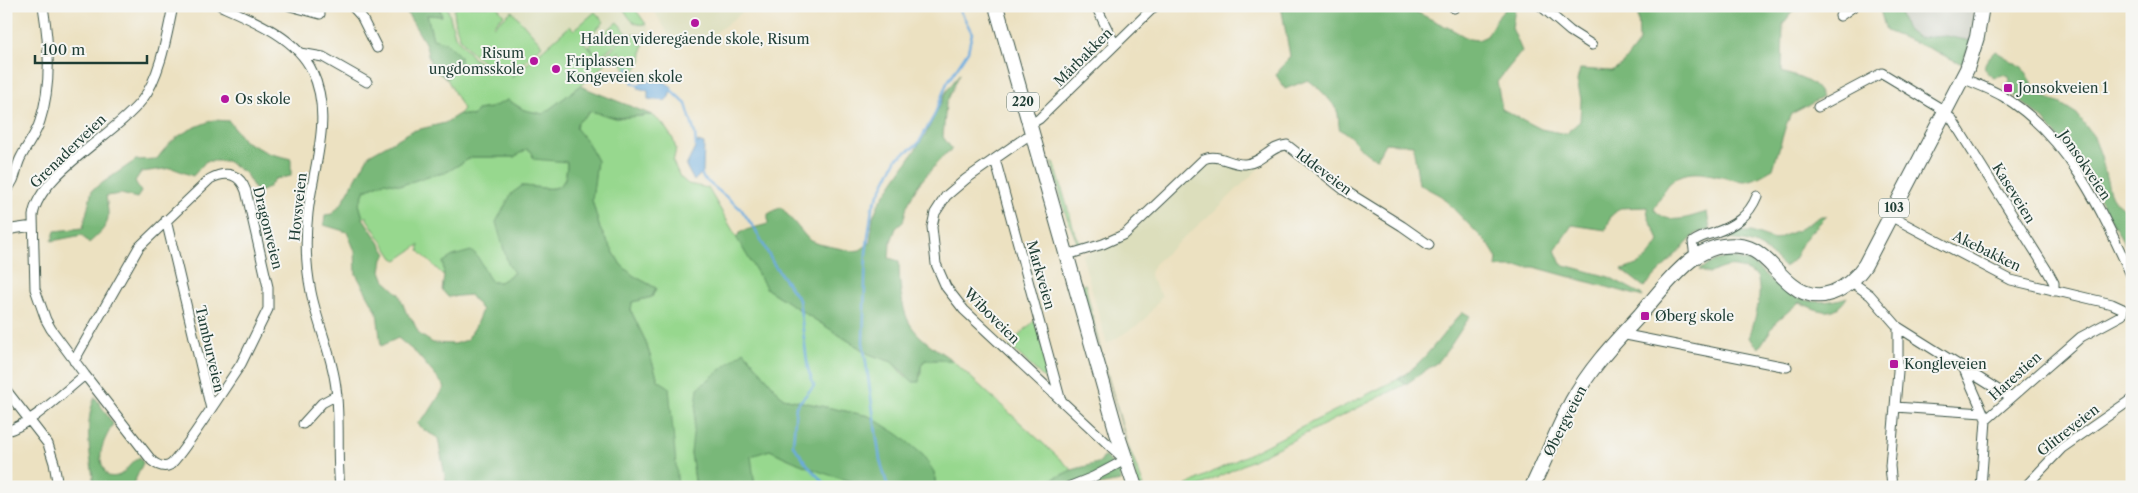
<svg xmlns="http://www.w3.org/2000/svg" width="2138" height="493" font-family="'Libre Caslon Text',serif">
<rect width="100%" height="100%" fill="#f6f6f2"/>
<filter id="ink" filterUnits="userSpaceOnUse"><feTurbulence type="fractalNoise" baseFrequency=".02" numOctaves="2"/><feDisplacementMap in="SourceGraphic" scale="10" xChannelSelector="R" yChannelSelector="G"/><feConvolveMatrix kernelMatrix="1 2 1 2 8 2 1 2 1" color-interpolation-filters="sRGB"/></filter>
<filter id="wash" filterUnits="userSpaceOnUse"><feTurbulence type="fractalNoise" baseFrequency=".0096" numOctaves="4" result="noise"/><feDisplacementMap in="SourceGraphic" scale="20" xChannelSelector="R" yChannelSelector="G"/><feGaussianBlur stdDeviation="1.12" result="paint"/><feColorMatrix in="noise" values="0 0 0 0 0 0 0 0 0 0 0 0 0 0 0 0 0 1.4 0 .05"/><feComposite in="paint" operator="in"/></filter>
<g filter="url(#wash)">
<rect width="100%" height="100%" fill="#ece1c1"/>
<path fill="#dcdebc" d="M 439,6 L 634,6 L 650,29 L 641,37 L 633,39 L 543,114 L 524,110 L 445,42 L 439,41 L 442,16 Z
M 651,6 L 750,6 L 709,38 L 703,41 L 669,35 Z
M 1207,160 L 1247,168 L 1262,165 L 1221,205 L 1154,264 L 1150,273 L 1151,279 L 1162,296 L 1144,321 L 1107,344 L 1082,255 L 1120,242 Z"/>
<path fill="#c2c6b9" d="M 1899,6 L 1974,6 L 1971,41 L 1946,36 L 1919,38 L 1905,28 Z"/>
<path fill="#97d88e" stroke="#5b8a61" d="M 439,6 L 447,6 L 455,36 L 474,59 L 496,73 L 517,71 L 511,78 L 570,26 L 574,30 L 595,12 L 604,22 L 583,41 L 600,60 L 589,46 L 617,22 L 627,33 L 602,55 L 603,57 L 629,34 L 649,35 L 643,45 L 641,61 L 631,76 L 621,63 L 620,51 L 580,86 L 543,114 L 524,110 L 508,100 L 490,108 L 477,110 L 473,116 L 459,114 L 463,109 L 447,79 L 460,66 L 445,42 L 433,40 L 427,15 L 442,16 Z
M 459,6 L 497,6 L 504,15 L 493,25 L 494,26 L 512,11 L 542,45 C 534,52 525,63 515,68 C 496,77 468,53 460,37 C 456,29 455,19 454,10 Z
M 622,6 L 633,6 L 646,24 C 633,27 628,16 622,6 Z
M 591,111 L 616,118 L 652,115 L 663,124 L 673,139 L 676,149 L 673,162 L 680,177 L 688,184 L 708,188 L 767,289 L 869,354 L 892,362 L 905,377 L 921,376 L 921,366 L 925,360 L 952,360 L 1072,470 L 1036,487 L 936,487 L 934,472 L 869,416 L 783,398 L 744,351 L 691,453 L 696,487 L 678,487 L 658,380 L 645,340 L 631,311 L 632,302 L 652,297 L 656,288 L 634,276 L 621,265 L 600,229 L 592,200 L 597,161 L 576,128 L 577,123 Z
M 527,149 L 567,162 C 566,198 550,187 521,186 L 514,273 L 500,282 L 492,282 L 486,275 L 475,253 L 444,276 L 419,251 L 419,245 L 397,260 L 393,258 L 367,219 L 367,216 L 363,218 L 359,204 L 365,190 L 384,182 L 402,185 L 428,176 L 445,173 L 472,157 L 514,157 Z
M 1054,162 L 1075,233 L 1081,243 L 1085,243 L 1085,246 L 1079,247 L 1066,215 L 1052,163 Z
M 1085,284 L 1100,349 L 1127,443 L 1144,487 L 1139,487 L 1082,285 Z
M 1035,320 L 1052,380 L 1047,381 L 1009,345 Z
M 1398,379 L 1406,384 L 1198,487 L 1183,487 Z
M 770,450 C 807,469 843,480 883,487 L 755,487 L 750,456 Z"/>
<path fill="#79b879" stroke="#4c7a56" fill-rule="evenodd" d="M 403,6 L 439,6 L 442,16 L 427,15 L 433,39 L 445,42 L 460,56 L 460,66 L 447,79 L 432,69 L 425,43 Z
M 1281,6 L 1404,6 L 1453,30 L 1469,39 L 1478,40 L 1487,36 L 1497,18 L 1507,7 L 1515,8 L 1512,28 L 1522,51 L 1497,82 L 1502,109 L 1541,129 L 1566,134 L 1580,121 L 1581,99 L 1577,81 L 1580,69 L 1612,71 L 1623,63 L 1639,42 L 1638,11 L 1634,6 L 1797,6 L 1783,24 L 1782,72 C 1798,78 1816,80 1822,98 L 1791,114 L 1786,125 L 1773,169 C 1764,174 1754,181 1744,181 C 1720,180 1692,162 1670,183 C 1664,189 1659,201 1654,209 C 1668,227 1689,217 1707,212 L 1710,230 L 1697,233 L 1644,287 L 1622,270 C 1643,264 1648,259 1659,241 C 1655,225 1648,225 1647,207 L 1620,208 L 1611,216 L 1606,230 L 1572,225 L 1555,250 L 1561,264 L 1609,277 L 1641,294 L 1643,297 L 1534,267 L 1496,267 L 1497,258 L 1489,245 L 1441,196 L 1419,184 L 1413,145 L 1385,143 L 1377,158 C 1360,155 1356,136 1340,130 C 1338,124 1339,120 1338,114 C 1336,104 1317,86 1308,80 L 1285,89 L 1276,75 L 1290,56 Z
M 1879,6 L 1898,6 L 1905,28 L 1919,38 L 1946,36 L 1971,41 L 1962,64 L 1924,46 L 1886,31 Z
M 1995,51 L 2022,67 L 2038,94 L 2061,104 L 2077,114 L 2094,137 L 2101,156 L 2110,193 L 2116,202 L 2132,215 L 2132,257 L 2091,184 L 2069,152 L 2044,120 L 2005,88 L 2010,81 L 2009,76 L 2002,74 L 1994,78 C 1978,68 1985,62 1995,51 Z
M 960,73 L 946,104 L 943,137 L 952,149 L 943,156 L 918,185 L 907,206 L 903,222 L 896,228 L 890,244 L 889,258 L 899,261 C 899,278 901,310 910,324 C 920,340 938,350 952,360 L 925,360 L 921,366 L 919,382 L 913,382 L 892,362 L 869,354 L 767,289 L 736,237 L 742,231 L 768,224 L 768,214 L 781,207 L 809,240 L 819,244 L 852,251 L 860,250 L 870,243 L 873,217 L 879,203 L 926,134 L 946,92 Z
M 580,86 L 652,115 L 616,118 L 591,111 L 577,123 L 576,128 L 588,143 L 597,161 L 592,200 L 600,229 L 621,265 L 634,276 L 656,288 L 652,297 L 632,302 L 631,311 L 645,340 L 658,380 L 669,387 L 678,487 L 450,487 L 446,482 L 438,438 L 424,430 L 417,423 L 429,412 L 445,387 L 417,354 L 398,338 L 381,346 L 377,312 L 356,274 L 355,251 L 347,232 L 324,225 L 325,215 L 332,214 L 342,203 L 369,155 L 412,131 L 445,123 L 459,114 L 473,116 L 477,110 L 490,108 L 508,100 L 524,110 L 543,114 ZM 527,149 L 532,152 L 533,159 L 567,162 C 567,198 549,187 522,186 L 512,193 L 496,222 L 508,264 L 514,273 L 500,282 L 492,282 C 484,273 481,256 471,251 L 453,256 L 443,262 L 444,276 L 442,290 L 448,297 L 470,295 L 482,310 L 475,327 L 467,340 L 455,344 L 433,343 L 419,334 L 413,321 L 406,312 L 399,294 L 385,281 L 381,271 L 383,259 L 387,254 L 363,218 L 359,204 L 365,190 L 384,182 L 402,185 L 428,176 L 445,173 L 472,157 L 514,157 Z
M 214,120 L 229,121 L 244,141 L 268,153 L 291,159 L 291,176 L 275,179 L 268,188 L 257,193 L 246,174 L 227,161 L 206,161 L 193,176 L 172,168 L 141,172 L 135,181 L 141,192 L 137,198 L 121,194 L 106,196 C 110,223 110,224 89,243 L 82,235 L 52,241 L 55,231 L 83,228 L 92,190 L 136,160 L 157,159 C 173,136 188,129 214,120 Z
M 1821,216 L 1827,216 C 1820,223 1811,231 1805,239 C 1797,250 1797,261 1784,267 C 1763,247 1757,241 1727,239 L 1728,232 L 1751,232 L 1774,240 L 1798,230 Z
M 1730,257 C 1736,259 1743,260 1749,262 C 1761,268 1769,280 1779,288 C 1798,303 1826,305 1847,297 C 1834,319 1818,311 1799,302 L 1776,322 L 1759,348 L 1749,338 C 1755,318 1763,298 1757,276 C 1737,265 1730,263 1709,274 L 1699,270 L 1715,261 Z
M 1463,312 L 1470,316 L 1451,345 L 1439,361 L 1406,384 L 1398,379 C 1425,363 1441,334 1463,312 Z
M 744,351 L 783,398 L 869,416 L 899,435 L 923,455 L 934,472 L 936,487 C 918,487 899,489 881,486 C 842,482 806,468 770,450 L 751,456 L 755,487 L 696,487 L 691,453 L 698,388 Z
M 95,397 L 113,424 C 103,443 94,456 108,476 C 125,480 127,463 140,457 L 143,463 L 132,487 L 94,487 C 91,457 83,425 95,397 Z
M 1104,456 L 1120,470 L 1121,481 L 1086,487 L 1036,487 L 1072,470 L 1101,462 Z"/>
<path fill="#6babde" stroke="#457489" d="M 652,81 L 665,82 L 672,87 L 669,97 L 665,101 L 648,99 L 648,91 L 638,88 L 641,82 Z
M 698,142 L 704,144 L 703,172 L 694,181 L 686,166 Z"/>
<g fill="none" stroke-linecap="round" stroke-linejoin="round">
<path stroke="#6babde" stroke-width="2.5" d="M 628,68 L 633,83 L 640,86
M 670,89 L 686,104 L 695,134 L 696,147
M 701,172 L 703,178 L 741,209 L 758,234 L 773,263 L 799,300 L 808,369 L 814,386 L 796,406 L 793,445 L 810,468 L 828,487
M 888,487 L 880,460 L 863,342 L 866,253 L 872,208 L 897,158 L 918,144 L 934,116 L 947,83 L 968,51 L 972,33 L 958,6"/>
</g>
</g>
<g filter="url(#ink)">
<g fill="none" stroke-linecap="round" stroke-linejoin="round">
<g stroke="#3e5649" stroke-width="11">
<path id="minor" d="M 221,6 C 253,20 297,38 312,71 C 334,117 313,166 308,213 C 305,239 306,267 311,292 C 317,322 330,350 335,381 C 341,415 336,452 340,487
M 290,6 L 320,14
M 352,6 L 361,16 L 377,48
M 1096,6 L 1115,45
M 1541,6 L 1570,31 L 1592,45
M 1454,8 L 1455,6
M 1840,16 L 1854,6
M 300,53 L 323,57 L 367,82
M 1962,78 C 1976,84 1991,89 2004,97 C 2068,136 2102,211 2132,277
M 1818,107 L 1882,73 L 1945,111
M 1944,113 L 1952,119 L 2048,272 L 2054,283 L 2054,291
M 1029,125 L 1039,119 L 1155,6
M 1032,133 L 966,179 L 946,196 L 935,213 L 932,227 L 936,264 L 946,287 L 964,310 L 1125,460 L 1093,477 L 1068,487
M 995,159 L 1060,398
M 6,190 C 16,181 15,170 20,159 C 26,146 36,135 40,121 C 52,85 49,44 43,6
M 1890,216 L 2011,280 L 2112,304 L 2123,309 L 2122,315 L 2081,337 L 1986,420 L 1981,487
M 166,220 L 211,409 C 205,418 176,461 170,465 C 163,469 157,465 152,461 L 85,375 L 51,329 L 46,320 L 35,289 L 33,216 C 38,174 116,134 142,100 C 160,77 167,35 173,6
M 6,233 L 12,229 L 33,226
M 1067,255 L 1103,244 L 1125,234 L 1204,159 C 1219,153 1230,165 1245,164 C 1262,163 1270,146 1287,145 L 1344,190 L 1402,226 L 1429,245
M 1695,257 L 1693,242 C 1699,237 1706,235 1714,233 C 1734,226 1749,216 1757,196
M 1852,282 L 1870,295 L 1898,327 L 1898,371 L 1890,466 L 1892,487
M 1898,327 L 2011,398
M 1621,334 L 1787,367
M 74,361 L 139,247 L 210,179 C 227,170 240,174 246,191 L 268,287 L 268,309 L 241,364 L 211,409
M 1963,367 L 1985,417
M 6,390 L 48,444 L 54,463 L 58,487
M 1895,407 L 1983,413
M 303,424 L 322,403 L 337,395
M 6,431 C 29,426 66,390 85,375
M 2025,487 L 2062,448 L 2132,399"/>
</g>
<g stroke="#3e5649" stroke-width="16">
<path id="primary" d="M 996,6 L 1117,433 L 1135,487
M 1532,487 C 1546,458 1558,428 1572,401 C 1590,368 1615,342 1640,315 C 1654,298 1677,269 1695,257 C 1703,252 1714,247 1723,246 C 1761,241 1768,266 1792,285 C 1819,307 1848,290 1865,265 L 1967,69 L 1977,37 L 1982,6"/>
</g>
<use href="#minor" stroke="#fff" stroke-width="9"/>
<use href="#primary" stroke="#fff" stroke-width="14"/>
</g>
</g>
<g fill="#b5179e" stroke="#f6f6f2" stroke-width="2">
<circle cx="695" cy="23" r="5"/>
<circle cx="534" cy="61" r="5"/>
<circle cx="556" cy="69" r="5"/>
<rect x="2003" y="83" width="10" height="10" rx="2.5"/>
<circle cx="225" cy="99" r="5"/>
<rect x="1640" y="311" width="10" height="10" rx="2.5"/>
<rect x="1889" y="359" width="10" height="10" rx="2.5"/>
</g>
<g text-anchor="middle" stroke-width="4" stroke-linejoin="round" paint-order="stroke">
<g fill="#f6f6f2" stroke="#60746d" stroke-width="1">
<rect x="1007" y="92.5" width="32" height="19" rx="4"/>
<rect x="1879" y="198.5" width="30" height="19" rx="4"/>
</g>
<g font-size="12" font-weight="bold" fill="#1f3d34">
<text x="1023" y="106">220</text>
<text x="1894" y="212">103</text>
</g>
<g font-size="14" fill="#1f3d34" stroke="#f6f6f2" text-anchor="start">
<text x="695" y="44" text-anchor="middle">Halden videregående skole, Risum</text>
<text x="524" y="58" text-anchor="end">Risum<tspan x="524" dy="16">ungdomsskole</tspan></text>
<text x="566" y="66">Friplassen<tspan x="566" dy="16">Kongeveien skole</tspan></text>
<text x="2018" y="93">Jonsokveien 1</text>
<text x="235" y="104">Os skole</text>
<text x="1655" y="321">Øberg skole</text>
<text x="1904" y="369">Kongleveien</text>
</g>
<g font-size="14" fill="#1f3d34" stroke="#f6f6f2">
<text transform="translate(1083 57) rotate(-45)" y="5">Mårbakken</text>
<text transform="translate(68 151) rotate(-44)" y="5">Grenaderveien</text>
<text transform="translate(2085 165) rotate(56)" y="5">Jonsokveien</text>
<text transform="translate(1324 172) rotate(37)" y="5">Iddeveien</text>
<text transform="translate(2014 193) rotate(58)" y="5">Kaseveien</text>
<text transform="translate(298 207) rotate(-84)" y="5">Hovsveien</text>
<text transform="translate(268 228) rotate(76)" y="5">Dragonveien</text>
<text transform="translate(1987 251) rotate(26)" y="5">Akebakken</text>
<text transform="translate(1041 275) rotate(74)" y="5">Markveien</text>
<text transform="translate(992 316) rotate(45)" y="5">Wiboveien</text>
<text transform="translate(210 349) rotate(77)" y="5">Tamburveien</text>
<text transform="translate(2015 376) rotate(-42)" y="5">Harestien</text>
<text transform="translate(1565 421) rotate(-63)" y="5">Øbergveien</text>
<text transform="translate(2068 430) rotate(-38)" y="5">Glitreveien</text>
</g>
</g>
<rect width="2138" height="493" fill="none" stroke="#f6f6f2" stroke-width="25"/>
<path d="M35 55v8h112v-8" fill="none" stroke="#1f3d34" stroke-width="2.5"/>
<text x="42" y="55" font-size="15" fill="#1f3d34" stroke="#f6f6f2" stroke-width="4" paint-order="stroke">100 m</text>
</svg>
